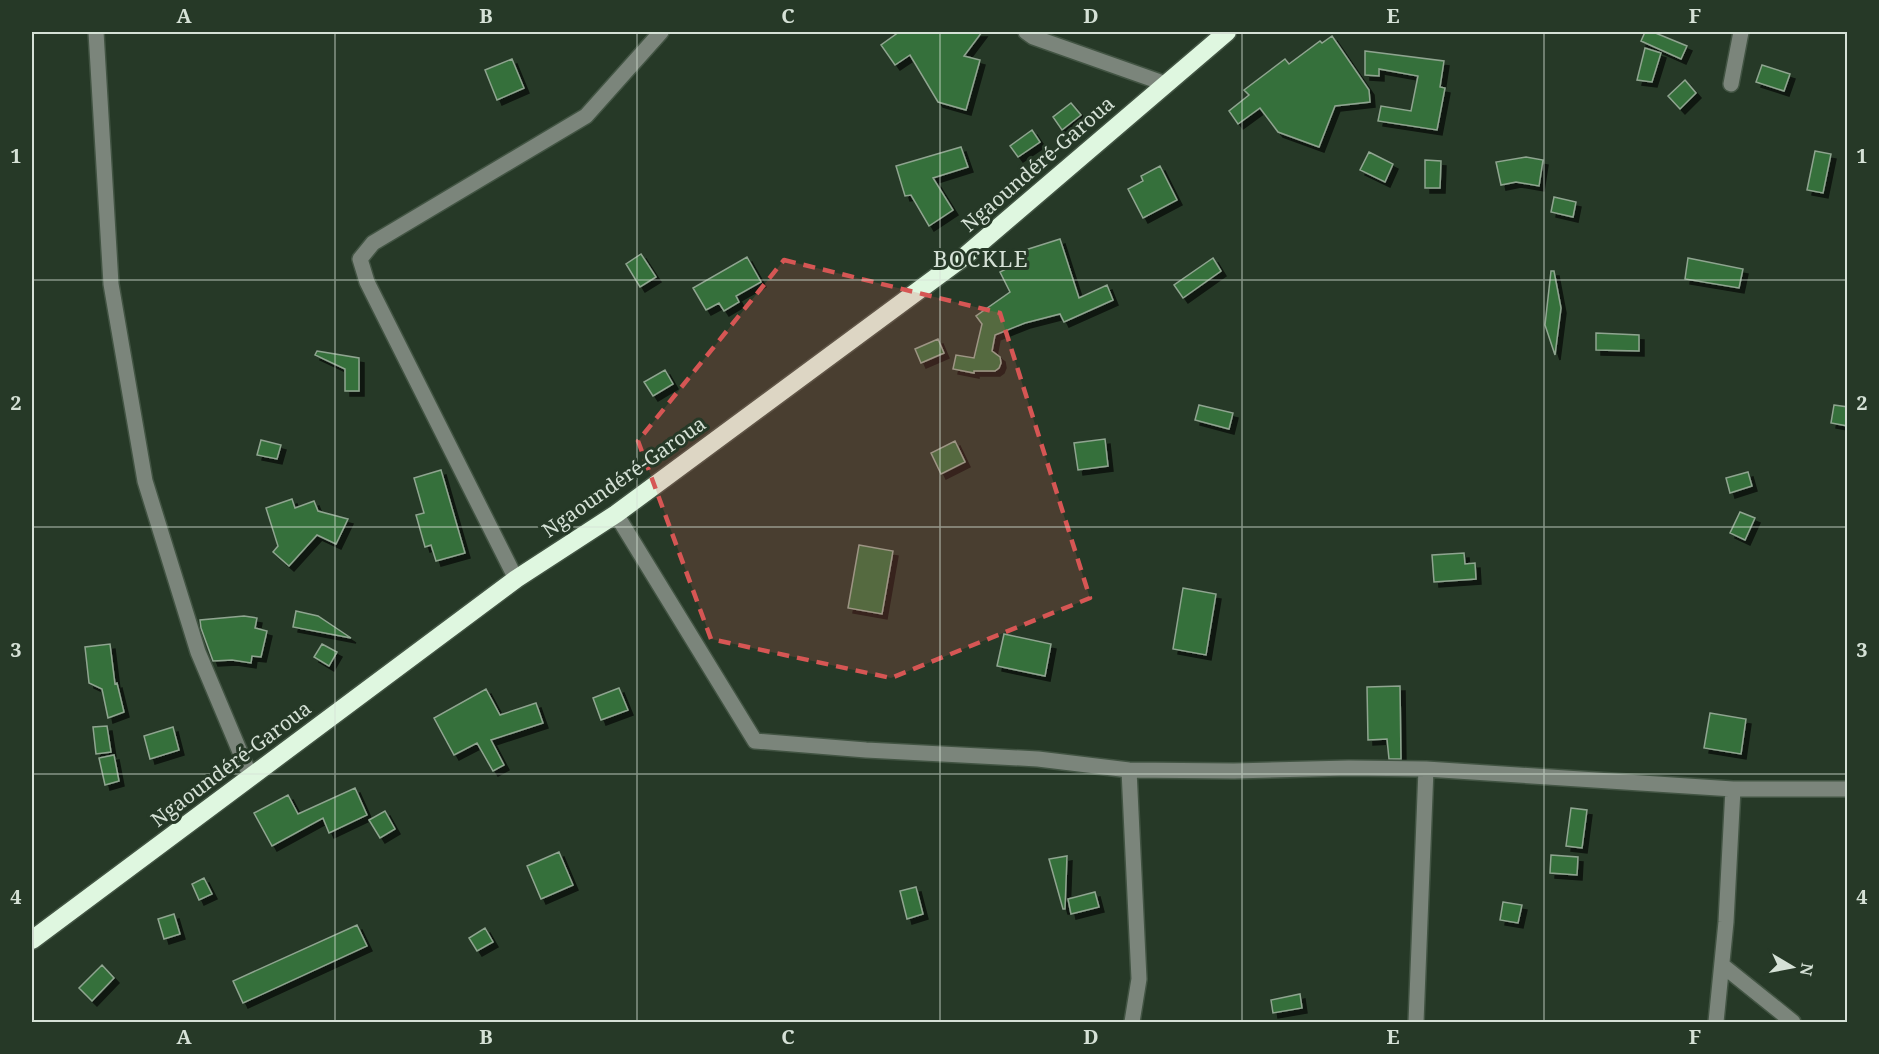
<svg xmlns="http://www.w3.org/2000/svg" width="1879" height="1054" font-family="'Noto Serif',serif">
<defs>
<filter id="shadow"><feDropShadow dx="5" dy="5" stdDeviation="0" flood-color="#0009"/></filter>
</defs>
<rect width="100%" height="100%" fill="#263927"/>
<path fill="#366f3b" stroke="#8fa590" stroke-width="1.5" filter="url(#shadow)" d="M 899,32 L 982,32 L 964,56 L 980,60 L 966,110 L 938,102 L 910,55 L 895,65 L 881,45 Z
M 1645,32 L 1653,32 L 1687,46 L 1681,59 L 1641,41 Z
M 1332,36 L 1369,90 L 1370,102 L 1335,106 L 1319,147 L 1278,132 L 1260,108 L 1238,124 L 1229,111 L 1249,95 L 1244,90 L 1285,59 L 1289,64 L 1320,41 L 1322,43 Z
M 1645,48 L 1661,53 L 1652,82 L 1637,80 Z
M 1365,51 L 1444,61 L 1440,87 L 1445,88 L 1437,130 L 1378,121 L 1381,106 L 1411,111 L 1418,76 L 1379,69 L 1379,76 L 1365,75 Z
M 512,59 L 524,88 L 497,100 L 485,70 Z
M 1762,65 L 1790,74 L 1784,91 L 1756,82 Z
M 1685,80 L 1696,93 L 1680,109 L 1668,96 Z
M 1071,103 L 1081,115 L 1062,130 L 1053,117 Z
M 1032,130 L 1040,142 L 1018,157 L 1010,146 Z
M 961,147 L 968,167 L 933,178 L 953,210 L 929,226 L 911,195 L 905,196 L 896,166 Z
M 1815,151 L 1831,154 L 1823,193 L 1807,190 Z
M 1369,152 L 1393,164 L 1385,182 L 1360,170 Z
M 1526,157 L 1543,160 L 1539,186 L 1516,182 L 1501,185 L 1496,162 Z
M 1425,160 L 1441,161 L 1440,188 L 1425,188 Z
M 1160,166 L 1177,200 L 1143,218 L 1128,189 L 1143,181 L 1141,176 Z
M 1554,197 L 1576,202 L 1573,217 L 1551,212 Z
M 1060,239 L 1079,298 L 1107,285 L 1113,300 L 1064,322 L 1060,314 L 1025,323 L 995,335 L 992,351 L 1000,357 L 1001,363 L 999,368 L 995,371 L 974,371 L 974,373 L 953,369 L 956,355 L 974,358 L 982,324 L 976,316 L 1010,292 L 1000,272 L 1025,259 L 1022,251 Z
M 641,254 L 656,277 L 640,287 L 626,264 Z
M 747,257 L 761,282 L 736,296 L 739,302 L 724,311 L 719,303 L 706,310 L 693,288 Z
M 1213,258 L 1221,271 L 1183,298 L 1174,285 Z
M 1688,258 L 1743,269 L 1739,288 L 1685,279 Z
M 1551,271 L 1554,271 L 1561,308 L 1555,355 L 1545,325 Z
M 1596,333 L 1639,335 L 1639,351 L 1596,350 Z
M 938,339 L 944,353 L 921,363 L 915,349 Z
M 317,351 L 359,358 L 359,391 L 345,391 L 345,369 L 315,355 Z
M 665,370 L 673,384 L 653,396 L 644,382 Z
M 1199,405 L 1233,413 L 1229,429 L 1195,420 Z
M 1834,405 L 1848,407 L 1848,426 L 1831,423 Z
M 1105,439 L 1108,466 L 1078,470 L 1074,443 Z
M 261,440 L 281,445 L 277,459 L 257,455 Z
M 955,441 L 965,462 L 941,474 L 931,453 Z
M 441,470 L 465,553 L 436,561 L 431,545 L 425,547 L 416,515 L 424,513 L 414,478 Z
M 1748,472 L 1752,486 L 1730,493 L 1726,478 Z
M 292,499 L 295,508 L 314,501 L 318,511 L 348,519 L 336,544 L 317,535 L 289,566 L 273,552 L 278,546 L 266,508 Z
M 1740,512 L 1755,518 L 1745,540 L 1730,533 Z
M 859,545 L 893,551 L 882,614 L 848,608 Z
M 1464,553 L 1465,564 L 1475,563 L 1476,579 L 1434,582 L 1432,555 Z
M 1183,588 L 1216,594 L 1206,655 L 1173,649 Z
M 296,611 L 318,616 L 351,638 L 293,627 Z
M 244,616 L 257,618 L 255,628 L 267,631 L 261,657 L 252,656 L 251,663 L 232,660 L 213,661 L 201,628 L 200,620 Z
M 1004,634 L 1051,644 L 1045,676 L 997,666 Z
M 110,644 L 115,684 L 117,683 L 124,712 L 108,718 L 102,689 L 89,683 L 85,647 Z
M 322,644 L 337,652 L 329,666 L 314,657 Z
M 1400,686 L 1401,759 L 1389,759 L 1387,739 L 1368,740 L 1367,687 Z
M 619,688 L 628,710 L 601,720 L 593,698 Z
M 486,689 L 500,715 L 536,703 L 543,723 L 491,740 L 504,765 L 493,771 L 477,743 L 454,755 L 434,718 Z
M 1710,713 L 1746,719 L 1741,754 L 1704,748 Z
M 107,726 L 111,752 L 96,754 L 93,727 Z
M 173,727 L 179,750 L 150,759 L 144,736 Z
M 114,755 L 119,781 L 105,785 L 99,758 Z
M 355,788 L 367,815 L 329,833 L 323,818 L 272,846 L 254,813 L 288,795 L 298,814 Z
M 1571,808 L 1587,810 L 1582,848 L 1566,846 Z
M 385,811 L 395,829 L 380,838 L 369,820 Z
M 559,852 L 573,885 L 541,899 L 527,866 Z
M 1551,855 L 1578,857 L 1577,875 L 1550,873 Z
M 1067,856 L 1065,909 L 1063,909 L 1049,859 Z
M 204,878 L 212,894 L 199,900 L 192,884 Z
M 916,887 L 923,914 L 907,919 L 900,891 Z
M 1095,892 L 1099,907 L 1071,914 L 1068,899 Z
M 1503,902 L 1522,905 L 1518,923 L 1500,920 Z
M 174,914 L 180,934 L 164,939 L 158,919 Z
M 357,925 L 367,946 L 243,1003 L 233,981 Z
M 485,928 L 493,942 L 477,951 L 469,938 Z
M 102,965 L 114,978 L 92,1001 L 79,988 Z
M 1300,994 L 1302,1008 L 1273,1013 L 1271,1000 Z"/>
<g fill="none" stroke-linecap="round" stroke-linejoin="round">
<g stroke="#425443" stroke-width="18">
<path id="minor" d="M 96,32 L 111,284 L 145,481 L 198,652 L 251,778
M 1026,32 L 1033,37 L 1166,84
M 1731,84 L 1741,32
M 616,514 L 755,741 L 866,750 L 1038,759 L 1129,770 L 1234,771 L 1349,768 L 1426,769 L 1733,789 L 1848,789
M 516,579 L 367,282 L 360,259 L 373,243 L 586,116 L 661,32
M 1129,770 L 1139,979 L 1132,1022
M 1722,965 L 1793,1022
M 1416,1022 L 1426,769
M 1716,1022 L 1726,922 L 1733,789"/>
</g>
<g stroke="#425443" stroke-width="21">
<path id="highway" d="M 32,940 L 516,579 L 616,514 L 965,256 L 1227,32"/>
</g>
<use href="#minor" stroke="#7b857b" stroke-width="15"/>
<use href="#highway" stroke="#dff7e0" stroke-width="18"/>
</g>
<path fill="#d65654" fill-opacity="0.2" stroke="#d65654" stroke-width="4.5" stroke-dasharray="12 8" stroke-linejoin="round" d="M 784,260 L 1000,313 L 1090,598 L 891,678 L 711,639 L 638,441 Z"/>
<path fill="none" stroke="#d5e1d6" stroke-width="1.5" stroke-opacity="0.55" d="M 335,32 L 335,1022M 637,32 L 637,1022M 940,32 L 940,1022M 1242,32 L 1242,1022M 1544,32 L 1544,1022M 32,280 L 1848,280M 32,527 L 1848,527M 32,774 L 1848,774"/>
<g text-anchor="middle" stroke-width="6" stroke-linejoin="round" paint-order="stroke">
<g font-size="20" fill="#d5e1d6" stroke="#263927">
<text transform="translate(1038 164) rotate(-41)" y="7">Ngaoundéré-Garoua</text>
<text transform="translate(624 477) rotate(-35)" y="7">Ngaoundéré-Garoua</text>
<text transform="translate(231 764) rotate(-37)" y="7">Ngaoundéré-Garoua</text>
</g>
<g font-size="22" letter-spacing="1.5" fill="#d5e1d6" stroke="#263927">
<text x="981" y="267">BOCKLE</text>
</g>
</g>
<rect width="1879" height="1054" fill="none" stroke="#263927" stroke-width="66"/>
<g transform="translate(1792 967) rotate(100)" stroke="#263927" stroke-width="4.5" paint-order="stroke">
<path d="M0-4.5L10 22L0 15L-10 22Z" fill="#d5e1d6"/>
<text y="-9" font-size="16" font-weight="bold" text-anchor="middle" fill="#d5e1d6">N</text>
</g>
<rect x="33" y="33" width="1813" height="988" fill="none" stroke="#d5e1d6" stroke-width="2"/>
<g font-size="20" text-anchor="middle" font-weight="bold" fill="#d5e1d6">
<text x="184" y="23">A</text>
<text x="486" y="23">B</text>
<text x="788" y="23">C</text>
<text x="1091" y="23">D</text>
<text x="1393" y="23">E</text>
<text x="1695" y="23">F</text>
<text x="16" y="163">1</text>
<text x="1862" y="163">1</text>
<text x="16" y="410">2</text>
<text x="1862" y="410">2</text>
<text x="16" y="657">3</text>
<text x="1862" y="657">3</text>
<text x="16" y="904">4</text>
<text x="1862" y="904">4</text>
<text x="184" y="1044">A</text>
<text x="486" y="1044">B</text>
<text x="788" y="1044">C</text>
<text x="1091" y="1044">D</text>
<text x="1393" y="1044">E</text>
<text x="1695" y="1044">F</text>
</g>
</svg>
